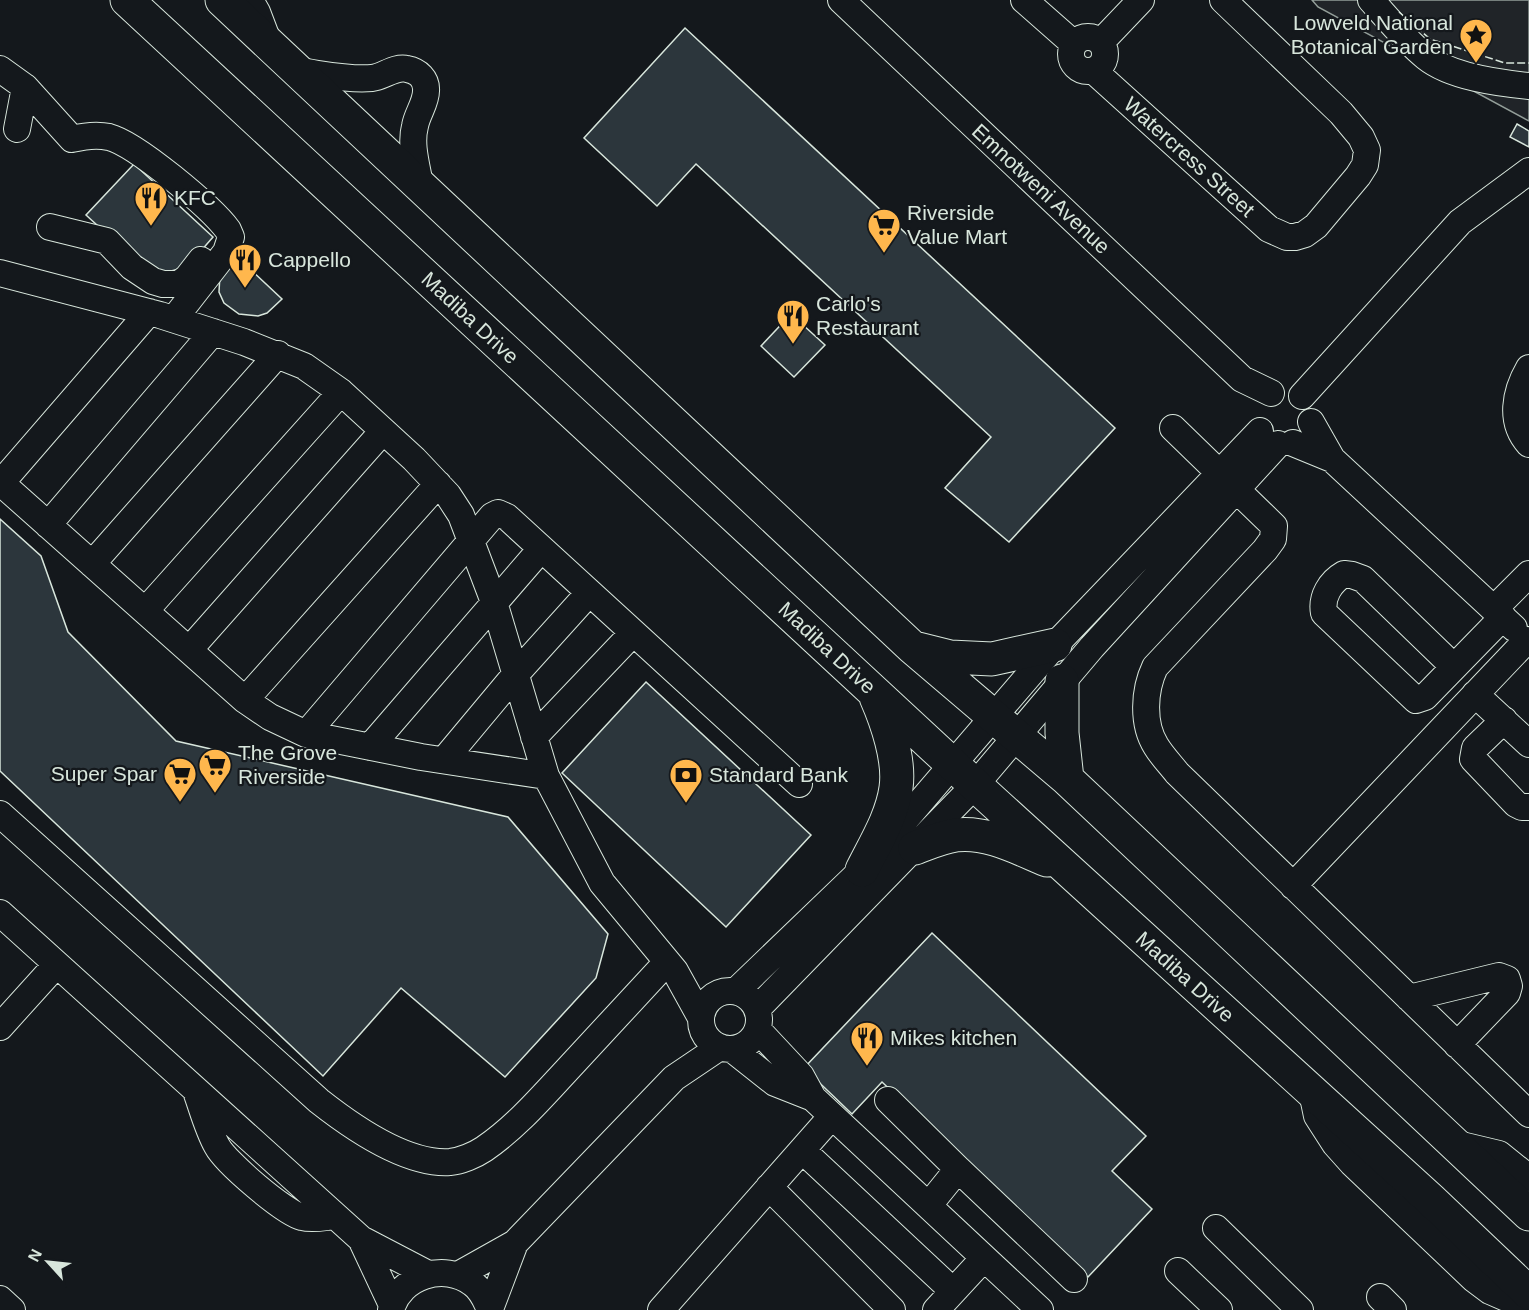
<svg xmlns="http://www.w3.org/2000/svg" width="1529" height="1310" font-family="Helvetica,sans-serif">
<rect width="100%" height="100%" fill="#14181c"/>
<path fill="#202428" stroke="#939e99" stroke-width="1.5" d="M 1312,0 L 1529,0 L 1529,121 L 1318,7 Z"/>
<path fill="#2c363c" stroke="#d8e6dc" stroke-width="1.5" d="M 685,28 L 1115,428 L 1009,542 L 945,488 L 991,437 L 696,164 L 657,206 L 584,138 Z
M 1517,124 L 1529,131 L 1529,147 L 1510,137 Z
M 134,164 L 213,237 L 187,267 L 167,272 L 144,268 L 86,215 Z
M 235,255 L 282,299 L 267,313 L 258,316 L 239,314 L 224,303 L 219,292 L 220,274 Z
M 791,314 L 825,345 L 794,377 L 761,346 Z
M 0,519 L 41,556 L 68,632 L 176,741 L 508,817 L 608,934 L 596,978 L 505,1077 L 401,988 L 323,1076 L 0,771 Z
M 646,682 L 811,835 L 726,927 L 562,773 Z
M 932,933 L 1146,1136 L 1112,1171 L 1152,1209 L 1088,1277 L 882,1082 L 852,1114 L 804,1068 Z"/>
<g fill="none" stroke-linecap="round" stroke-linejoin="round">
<g stroke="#d8e6dc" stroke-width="28">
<path id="minor" d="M 250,0 L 257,12 L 268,41
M 841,0 L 1242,379 L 1271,393
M 1024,0 L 1074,44
M 1371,0 C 1389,20 1406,41 1426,57 C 1451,77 1498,83 1529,86
M1071 54a17 17 0 1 1 34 0a17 17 0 1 1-34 0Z
M 1101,42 L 1141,0
M 0,69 L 25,87 L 72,139 C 84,136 96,134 109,137 C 136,144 211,207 228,230 L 231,237 L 226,252 L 174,319
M 298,71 C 322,74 348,80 372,78 C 383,77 395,66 407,69 C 418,71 427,79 426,91 C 426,103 417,114 415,126 C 410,145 417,166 420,185
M 1094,71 L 1269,229 L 1287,237 L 1295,237 L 1305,234 L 1316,226 L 1358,176 L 1365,165 L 1367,150 L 1361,137 L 1341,113 L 1223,0
M 17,129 L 25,87
M 50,227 L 107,241 L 132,267 L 153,281 L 163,284 L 179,284 L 187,278 L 201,260
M 0,273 L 160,315 L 244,342 L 304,366 L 341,392 L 414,459 L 448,495 L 461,515 L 494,602 L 546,776 L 602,883 L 675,971 L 701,1018
M 1529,368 C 1515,392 1509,422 1529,444
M 1302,396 L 1460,222 L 1529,171
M 1311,422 L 1332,459 L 1514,628
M 1173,428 L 1274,526 L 1273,539 L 1265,550 L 1155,667 C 1144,690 1142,724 1156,746 C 1162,756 1170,764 1177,773 L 1529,1114
M 1293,443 L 1332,459
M 0,482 L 245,700 L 270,717 L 306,734 L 421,757 L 546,776
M 1,483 L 149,312
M 48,525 L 213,332
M 92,564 L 278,354
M 1494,609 L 1529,574
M 145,611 L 341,392
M 189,650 L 383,431
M 1454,667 L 1363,579 L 1352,575 L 1344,574 C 1330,582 1321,597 1324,613 L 1416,700 L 1425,697 L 1503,617
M 1475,694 L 1529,744
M 245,700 L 438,484
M 1504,720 L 1475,748 L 1473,759 L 1516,804 L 1522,807 L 1529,807
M 306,734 L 492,516 L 498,513 L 507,517 L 799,784
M 534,737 L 633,633
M 370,747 L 541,549
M 444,760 L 515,675 L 589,593
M 0,814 L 319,1101 C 352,1127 406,1165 450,1162 C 461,1161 475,1155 484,1149 C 516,1127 541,1098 567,1070 C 600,1034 634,998 667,962
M 1293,886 L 1527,640
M 0,913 L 361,1239 L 428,1274
M701 1020a29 29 0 1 1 58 0a29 29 0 1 1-58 0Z
M 736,991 L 862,870 L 1055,645 L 1260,431
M 1409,998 L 1499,976 L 1507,979 L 1509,986 L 1507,993 L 1457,1045
M 758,1008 L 976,784 L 1092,647 L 1278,444
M 0,1027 L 56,965
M 758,1030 L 801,1076 L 813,1098 L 1040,1310
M 732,1049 L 775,1083 L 813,1098
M 1312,1092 L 1317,1116 L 1335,1144 L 1352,1163 L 1474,1279 L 1490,1291 L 1529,1308
M 197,1094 C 203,1111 208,1130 217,1146 C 226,1163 285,1213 302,1217 C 313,1220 324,1217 335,1216
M 888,1100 L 958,1169 L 929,1205
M 1453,1143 L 1499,1154 L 1529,1178
M 802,1150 L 953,1291
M 958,1169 L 1074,1279
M 769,1187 L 892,1310
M 1216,1228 L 1300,1310
M 361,1239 L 392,1305
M 1178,1271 L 1219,1310
M 458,1275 L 515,1243 L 674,1078 L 720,1047
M 1380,1297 L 1393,1310
M 0,1299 L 12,1310
M 490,1309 L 515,1243
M 391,1310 C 400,1276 444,1262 472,1283 C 481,1289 486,1300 490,1310
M 661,1310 L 832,1116
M 936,1310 L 984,1258"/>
</g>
<g stroke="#d8e6dc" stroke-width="35">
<path id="major" d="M 127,0 L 952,764 L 1431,1200 L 1529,1293
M 222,0 L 913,648 L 1067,779 L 1529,1214
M 918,649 L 950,657 L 992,659 L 1055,645
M 1062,681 L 1062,733 L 1067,779
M 915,848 C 928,843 942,837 956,835 C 987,831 1020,849 1047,860
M 862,870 C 875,844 892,817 896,788 C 900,760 887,722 876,697"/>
</g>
<use href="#minor" stroke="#14181c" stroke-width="26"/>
<use href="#major" stroke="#14181c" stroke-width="33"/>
<path stroke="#d8e6dc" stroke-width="1.5" stroke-dasharray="8 3" stroke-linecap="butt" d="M 1399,12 L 1430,39 L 1505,63 L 1529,63"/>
</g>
<defs>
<g id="sight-pin" transform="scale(1.725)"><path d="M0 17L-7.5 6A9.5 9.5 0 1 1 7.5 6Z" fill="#ffb74d" stroke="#14181c"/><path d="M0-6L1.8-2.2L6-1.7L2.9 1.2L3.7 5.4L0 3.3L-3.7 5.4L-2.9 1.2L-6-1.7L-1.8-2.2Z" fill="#111"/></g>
<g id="restaurant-pin" transform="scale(1.725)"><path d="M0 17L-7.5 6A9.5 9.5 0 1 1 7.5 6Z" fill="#ffb74d" stroke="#14181c"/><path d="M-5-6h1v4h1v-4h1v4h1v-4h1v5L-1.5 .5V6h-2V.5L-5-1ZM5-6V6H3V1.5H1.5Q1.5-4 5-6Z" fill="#111"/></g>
<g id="supermarket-pin" transform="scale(1.725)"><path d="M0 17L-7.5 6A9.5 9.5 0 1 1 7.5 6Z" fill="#ffb74d" stroke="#14181c"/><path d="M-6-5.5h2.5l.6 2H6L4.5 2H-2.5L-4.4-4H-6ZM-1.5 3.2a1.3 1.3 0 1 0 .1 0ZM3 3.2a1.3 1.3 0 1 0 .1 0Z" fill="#111"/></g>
<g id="bank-pin" transform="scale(1.725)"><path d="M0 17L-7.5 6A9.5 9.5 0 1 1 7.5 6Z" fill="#ffb74d" stroke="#14181c"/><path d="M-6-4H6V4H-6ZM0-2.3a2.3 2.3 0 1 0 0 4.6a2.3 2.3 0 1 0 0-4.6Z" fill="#111"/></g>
</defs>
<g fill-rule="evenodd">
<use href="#sight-pin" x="1476" y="35"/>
<use href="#restaurant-pin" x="151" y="198"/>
<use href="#supermarket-pin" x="884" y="225"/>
<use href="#restaurant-pin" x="245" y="260"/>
<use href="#restaurant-pin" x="793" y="316"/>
<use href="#supermarket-pin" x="215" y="765"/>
<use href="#supermarket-pin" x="180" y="774"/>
<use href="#bank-pin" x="686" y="775"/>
<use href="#restaurant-pin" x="867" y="1038"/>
</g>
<g text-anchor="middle" stroke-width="4.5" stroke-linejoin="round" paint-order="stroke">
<g font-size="21" fill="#d8e6dc" stroke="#14181c" text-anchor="start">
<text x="1453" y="30" text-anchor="end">Lowveld National<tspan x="1453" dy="24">Botanical Garden</tspan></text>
<text x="174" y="205">KFC</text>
<text x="907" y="220">Riverside<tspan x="907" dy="24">Value Mart</tspan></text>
<text x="268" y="267">Cappello</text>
<text x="816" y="311">Carlo's<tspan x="816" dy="24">Restaurant</tspan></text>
<text x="238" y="760">The Grove<tspan x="238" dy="24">Riverside</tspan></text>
<text x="157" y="781" text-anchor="end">Super Spar</text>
<text x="709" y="782">Standard Bank</text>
<text x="890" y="1045">Mikes kitchen</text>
</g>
<g font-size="21" fill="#d8e6dc" stroke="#14181c">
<text transform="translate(1189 157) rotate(42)" y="7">Watercress Street</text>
<text transform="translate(1041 189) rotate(43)" y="7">Emnotweni Avenue</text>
<text transform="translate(470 318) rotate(43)" y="7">Madiba Drive</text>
<text transform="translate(827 648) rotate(43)" y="7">Madiba Drive</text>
<text transform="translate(1185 977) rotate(42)" y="7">Madiba Drive</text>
</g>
</g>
<g transform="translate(48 1262) rotate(297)" stroke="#14181c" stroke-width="4.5" paint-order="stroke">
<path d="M0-4.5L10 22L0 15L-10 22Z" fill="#d8e6dc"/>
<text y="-9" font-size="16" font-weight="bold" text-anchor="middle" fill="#d8e6dc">N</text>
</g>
</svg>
